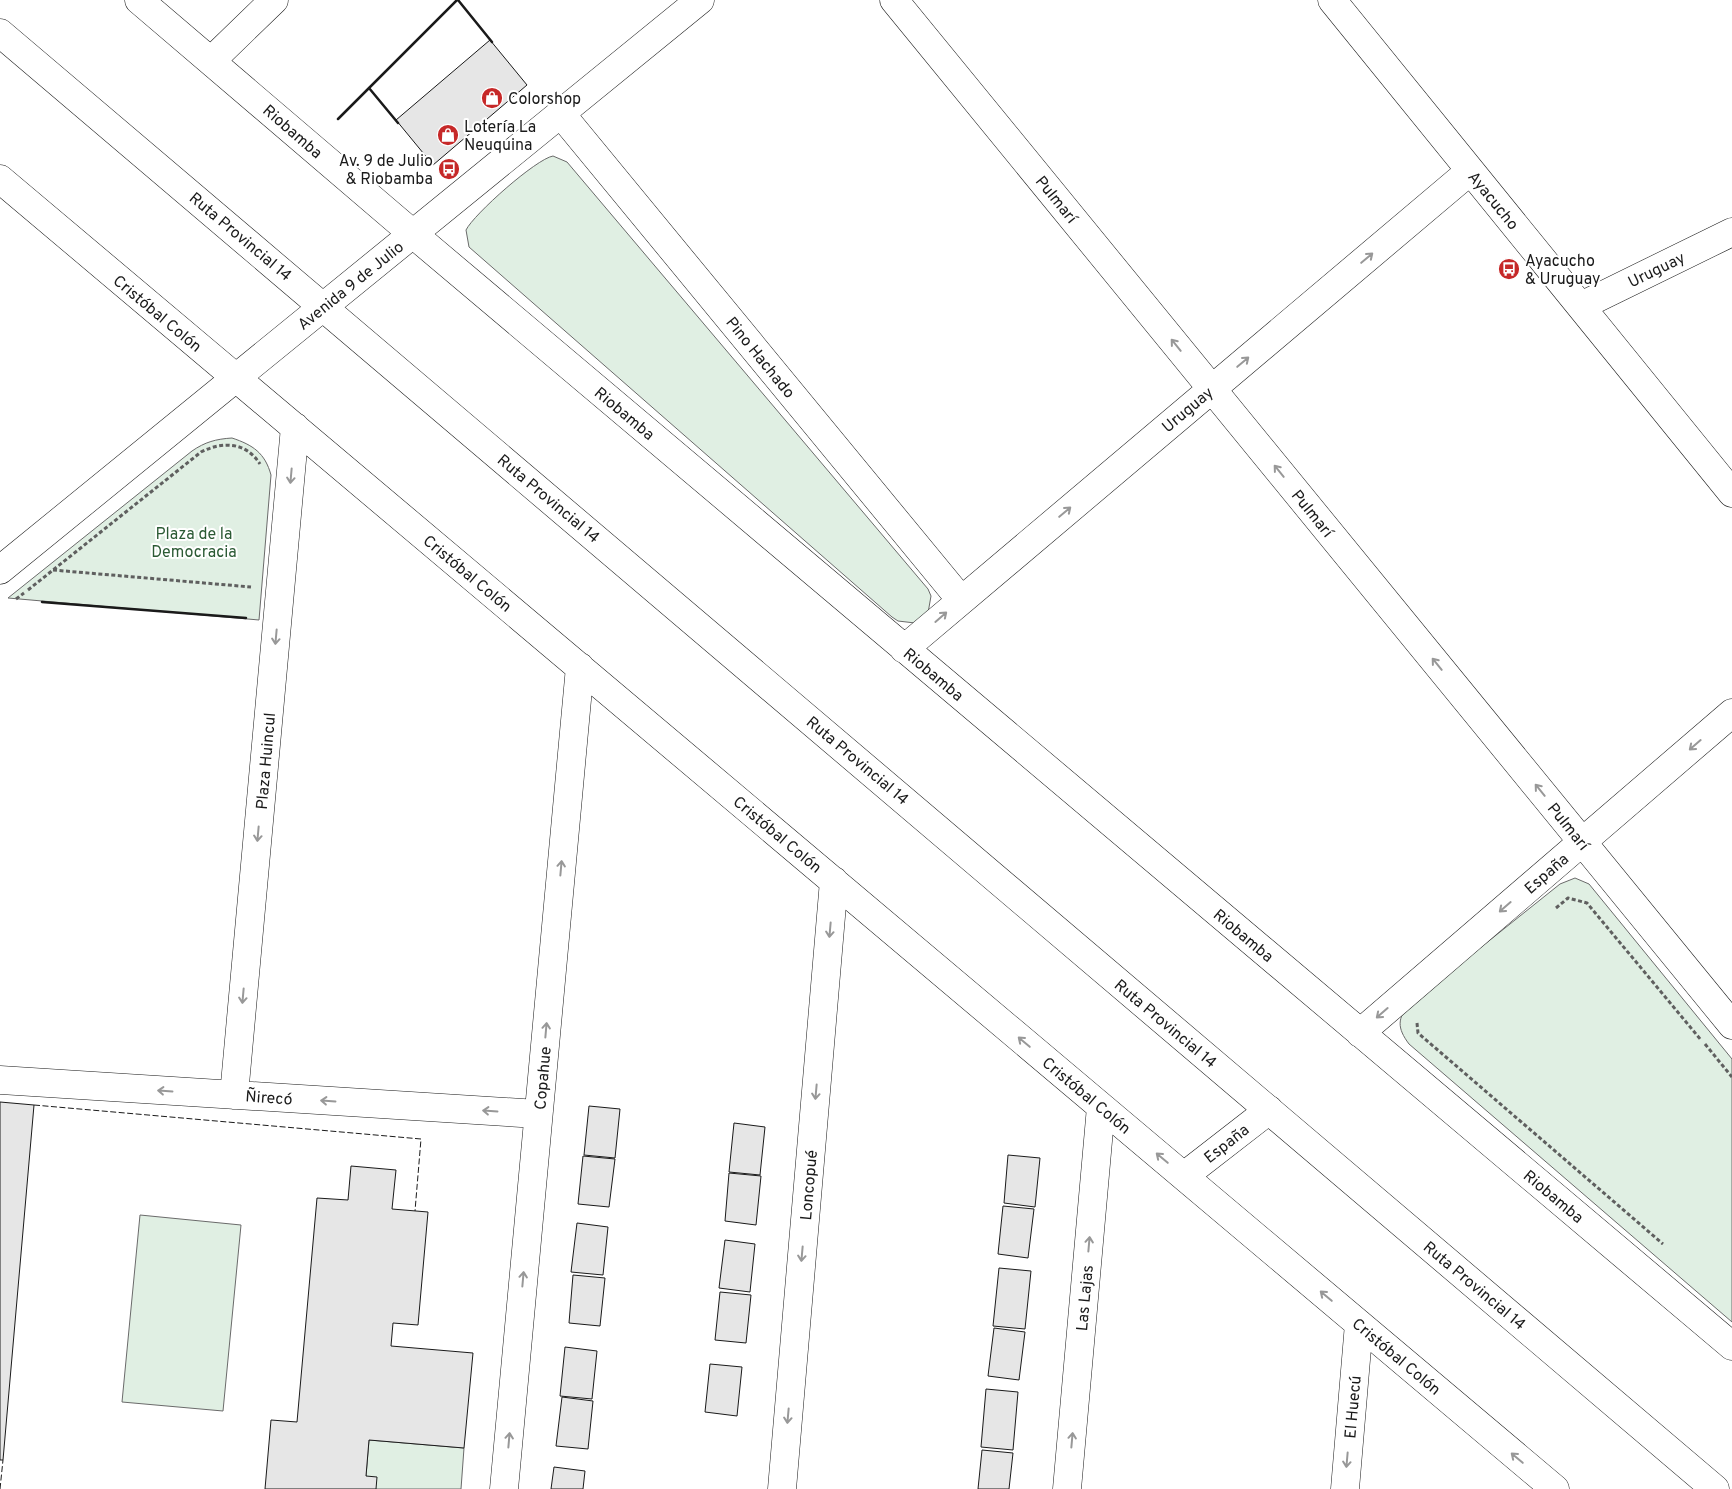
<svg xmlns="http://www.w3.org/2000/svg" width="1732" height="1489" font-family="Overpass,sans-serif">
<rect width="100%" height="100%" fill="#fff"/>
<path fill="#e0efe3" stroke="#6a6a6a" d="M 553,156 L 567,162 L 928,589 L 931,596 L 928,613 L 915,623 L 898,621 L 892,617 L 469,247 L 466,230 C 474,214 536,159 553,156 Z
M 232,438 C 253,445 265,453 271,475 L 259,620 L 8,598 L 192,451 C 205,442 216,439 232,438 Z
M 1575,878 L 1589,884 L 1732,1059 L 1732,1322 L 1409,1044 C 1397,1028 1397,1018 1410,1004 L 1560,884 Z
M 140,1215 L 241,1225 L 223,1411 L 122,1402 Z
M 369,1440 L 464,1448 L 461,1489 L 376,1489 L 366,1476 Z"/>
<path fill="#e6e6e6" stroke="#1a1a1a" d="M 490,40 L 527,85 L 433,165 L 396,120 Z
M 0,1102 L 34,1105 L 3,1460 L 0,1460 Z
M 589,1106 L 620,1109 L 615,1158 L 584,1155 Z
M 734,1123 L 765,1127 L 760,1175 L 729,1172 Z
M 1008,1155 L 1040,1158 L 1035,1207 L 1004,1203 Z
M 583,1156 L 615,1159 L 609,1207 L 578,1204 Z
M 351,1166 L 396,1170 L 392,1209 L 428,1212 L 418,1325 L 393,1323 L 391,1346 L 473,1353 L 464,1448 L 369,1440 L 366,1476 L 377,1477 L 376,1489 L 265,1489 L 271,1420 L 297,1422 L 317,1198 L 348,1200 Z
M 729,1173 L 761,1176 L 756,1225 L 725,1221 Z
M 1003,1206 L 1034,1209 L 1028,1258 L 998,1254 Z
M 577,1223 L 608,1227 L 603,1275 L 571,1272 Z
M 725,1240 L 755,1244 L 750,1292 L 719,1288 Z
M 999,1268 L 1031,1271 L 1025,1329 L 993,1326 Z
M 573,1275 L 605,1278 L 600,1326 L 569,1323 Z
M 720,1292 L 751,1295 L 746,1343 L 715,1340 Z
M 994,1328 L 1025,1332 L 1019,1380 L 988,1376 Z
M 565,1347 L 597,1351 L 592,1399 L 560,1396 Z
M 710,1364 L 742,1367 L 737,1416 L 705,1412 Z
M 986,1389 L 1018,1392 L 1013,1450 L 981,1447 Z
M 562,1397 L 593,1401 L 588,1449 L 556,1446 Z
M 982,1450 L 1013,1453 L 1009,1489 L 978,1489 Z
M 554,1467 L 585,1471 L 583,1489 L 551,1489 Z"/>
<g fill="none" stroke-linecap="round" stroke-linejoin="round">
<g stroke="#1a1a1a" stroke-width="29">
<path id="street" d="M 139,0 L 413,234 L 1732,1346
M 894,0 L 1732,1025
M 1332,0 L 1732,493
M 211,61 L 274,0
M 561,114 L 961,600
M 0,179 L 1555,1489
M 1581,306 L 1732,232
M 904,649 L 1470,171
M 1360,1033 L 1732,713
M 0,1080 L 538,1114
M 234,1095 L 295,427
M 1184,1176 L 1269,1110
M 504,1489 L 580,667
M 782,1489 L 834,881
M 1067,1489 L 1101,1107
M 1345,1489 L 1359,1324"/>
</g>
<g stroke="#1a1a1a" stroke-width="29">
<path id="secondary" d="M 0,33 L 1715,1489
M 0,570 L 700,0"/>
</g>
<path stroke="#5f5f5f" stroke-width="3" stroke-dasharray="4 2.5" stroke-linecap="butt" d="M 53,570 L 251,587
M 28,590 L 201,452 C 223,441 246,442 260,464
M 16,599 L 24,593
M 1556,908 L 1568,898 L 1587,903 L 1701,1040
M 1417,1023 L 1418,1033 L 1663,1244
M 1705,1044 L 1732,1077"/>
<use href="#street" stroke="#fff" stroke-width="28"/>
<use href="#secondary" stroke="#fff" stroke-width="28"/>
<path stroke="#1a1a1a" stroke-width="1" stroke-dasharray="6 2.5" stroke-linecap="butt" d="M 34,1105 L 421,1139 L 415,1211
M 0,1489 L 3,1460"/>
<path stroke="#1a1a1a" stroke-width="2.5" d="M 458,0 L 492,42
M 369,88 L 398,123
M 338,119 L 457,0
M 42,602 L 246,618"/>
</g>
<defs><path id="oneway-shaft" d="M-6 0H5M1.5-3L5.5 0L1.5 3" fill="none" stroke-width="1.6" stroke-linecap="round" stroke-linejoin="round" transform="scale(1.25)"/></defs>
<g stroke="#989898">
<use href="#oneway-shaft" transform="translate(1367 258) rotate(-40)"/>
<use href="#oneway-shaft" transform="translate(1176 345) rotate(-129)"/>
<use href="#oneway-shaft" transform="translate(1243 362) rotate(-40)"/>
<use href="#oneway-shaft" transform="translate(1279 471) rotate(-129)"/>
<use href="#oneway-shaft" transform="translate(291 476) rotate(95)"/>
<use href="#oneway-shaft" transform="translate(1065 512) rotate(-40)"/>
<use href="#oneway-shaft" transform="translate(941 617) rotate(-41)"/>
<use href="#oneway-shaft" transform="translate(276 637) rotate(95)"/>
<use href="#oneway-shaft" transform="translate(1437 664) rotate(-129)"/>
<use href="#oneway-shaft" transform="translate(1695 745) rotate(139)"/>
<use href="#oneway-shaft" transform="translate(1540 790) rotate(-129)"/>
<use href="#oneway-shaft" transform="translate(258 834) rotate(95)"/>
<use href="#oneway-shaft" transform="translate(561 868) rotate(-85)"/>
<use href="#oneway-shaft" transform="translate(1505 907) rotate(139)"/>
<use href="#oneway-shaft" transform="translate(830 930) rotate(95)"/>
<use href="#oneway-shaft" transform="translate(243 996) rotate(95)"/>
<use href="#oneway-shaft" transform="translate(1382 1013) rotate(139)"/>
<use href="#oneway-shaft" transform="translate(546 1030) rotate(-85)"/>
<use href="#oneway-shaft" transform="translate(1024 1042) rotate(-140)"/>
<use href="#oneway-shaft" transform="translate(165 1091) rotate(-176)"/>
<use href="#oneway-shaft" transform="translate(816 1092) rotate(95)"/>
<use href="#oneway-shaft" transform="translate(328 1101) rotate(-176)"/>
<use href="#oneway-shaft" transform="translate(490 1111) rotate(-176)"/>
<use href="#oneway-shaft" transform="translate(1162 1158) rotate(-140)"/>
<use href="#oneway-shaft" transform="translate(1089 1244) rotate(-85)"/>
<use href="#oneway-shaft" transform="translate(802 1254) rotate(95)"/>
<use href="#oneway-shaft" transform="translate(523 1279) rotate(-85)"/>
<use href="#oneway-shaft" transform="translate(1326 1296) rotate(-140)"/>
<use href="#oneway-shaft" transform="translate(788 1416) rotate(95)"/>
<use href="#oneway-shaft" transform="translate(509 1440) rotate(-85)"/>
<use href="#oneway-shaft" transform="translate(1072 1440) rotate(-85)"/>
<use href="#oneway-shaft" transform="translate(1517 1458) rotate(-140)"/>
<use href="#oneway-shaft" transform="translate(1347 1460) rotate(95)"/>
</g>
<defs>
<g id="shop-disc" transform="scale(1.125)"><circle r="9.5" fill="#c62828" stroke="#fff"/><path d="M-5-2.5h2.3a2.7 3.5 0 0 1 5.4 0H5L5.5 6h-11ZM-1.5-2.5h3a1.5 2.3 0 0 0-3 0Z" fill="#fff"/></g>
<g id="bus-disc" transform="scale(1.125)"><circle r="9.5" fill="#c62828" stroke="#fff"/><path d="M-5-6H5V4H4V6H2V4H-2V6H-4V4H-5ZM-3.5-4V0h7V-4ZM-3.5 1.2v1.5H-2V1.2ZM2 1.2v1.5H3.5V1.2Z" fill="#fff"/></g>
</defs>
<g fill-rule="evenodd">
<use href="#shop-disc" x="492" y="98"/>
<use href="#shop-disc" x="448" y="135"/>
<use href="#bus-disc" x="449" y="169"/>
<use href="#bus-disc" x="1509" y="269"/>
</g>
<g text-anchor="middle" stroke-width="4" stroke-linejoin="round" paint-order="stroke">
<g font-size="16" fill="#1a1a1a" stroke="#fff" text-anchor="start">
<text x="508" y="104">Colorshop</text>
<text x="464" y="132">Lotería La<tspan x="464" dy="18">Neuquina</tspan></text>
<text x="433" y="166" text-anchor="end">Av. 9 de Julio<tspan x="433" dy="18">&amp; Riobamba</tspan></text>
<text x="1525" y="266">Ayacucho<tspan x="1525" dy="18">&amp; Uruguay</tspan></text>
</g>
<g font-size="16" fill="#1a1a1a" stroke="#fff">
<text transform="translate(293 131) rotate(41)" y="6">Riobamba</text>
<text transform="translate(1057 199) rotate(51)" y="6">Pulmarí</text>
<text transform="translate(1494 200) rotate(51)" y="6">Ayacucho</text>
<text transform="translate(241 236) rotate(40)" y="6">Ruta Provincial 14</text>
<text transform="translate(1656 269) rotate(-26)" y="6">Uruguay</text>
<text transform="translate(350 285) rotate(-39)" y="6">Avenida 9 de Julio</text>
<text transform="translate(158 313) rotate(40)" y="6">Cristóbal Colón</text>
<text transform="translate(761 357) rotate(51)" y="6">Pino Hachado</text>
<text transform="translate(1187 409) rotate(-40)" y="6">Uruguay</text>
<text transform="translate(625 413) rotate(40)" y="6">Riobamba</text>
<text transform="translate(549 498) rotate(40)" y="6">Ruta Provincial 14</text>
<text transform="translate(1313 513) rotate(51)" y="6">Pulmarí</text>
<text transform="translate(468 573) rotate(40)" y="6">Cristóbal Colón</text>
<text transform="translate(934 674) rotate(40)" y="6">Riobamba</text>
<text transform="translate(858 760) rotate(40)" y="6">Ruta Provincial 14</text>
<text transform="translate(265 761) rotate(-85)" y="6">Plaza Huincul</text>
<text transform="translate(1569 826) rotate(51)" y="6">Pulmarí</text>
<text transform="translate(778 834) rotate(40)" y="6">Cristóbal Colón</text>
<text transform="translate(1546 873) rotate(-41)" y="6">España</text>
<text transform="translate(1244 935) rotate(40)" y="6">Riobamba</text>
<text transform="translate(1166 1023) rotate(40)" y="6">Ruta Provincial 14</text>
<text transform="translate(542 1078) rotate(-85)" y="6">Copahue</text>
<text transform="translate(1087 1095) rotate(40)" y="6">Cristóbal Colón</text>
<text transform="translate(269 1097) rotate(4)" y="6">Ñirecó</text>
<text transform="translate(1226 1143) rotate(-38)" y="6">España</text>
<text transform="translate(808 1185) rotate(-85)" y="6">Loncopué</text>
<text transform="translate(1554 1196) rotate(40)" y="6">Riobamba</text>
<text transform="translate(1475 1285) rotate(40)" y="6">Ruta Provincial 14</text>
<text transform="translate(1084 1298) rotate(-85)" y="6">Las Lajas</text>
<text transform="translate(1397 1356) rotate(40)" y="6">Cristóbal Colón</text>
<text transform="translate(1352 1407) rotate(-85)" y="6">El Huecú</text>
</g>
<g font-size="16" fill="#2b5a34" stroke="#fff">
<text x="194" y="539">Plaza de la<tspan x="194" dy="18">Democracia</tspan></text>
</g>
</g>
</svg>
